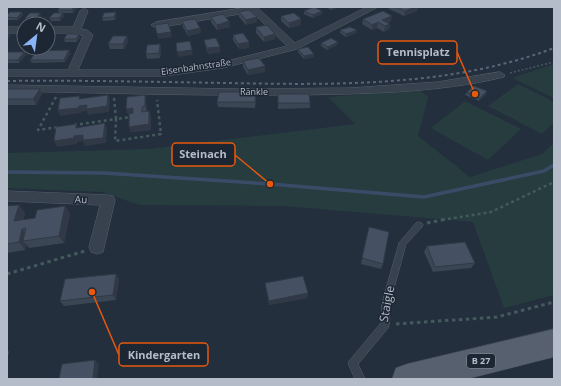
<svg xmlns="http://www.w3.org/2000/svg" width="561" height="386" font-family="'Open Sans',sans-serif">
<rect width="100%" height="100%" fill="#242f3e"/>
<path fill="#263c3f" d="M 554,64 L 554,98 L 512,78 Z
M 518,84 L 554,102 L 554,123 L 542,134 L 488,106 Z
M 420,90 L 428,97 L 418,136 L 470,177 L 542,154 L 554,143 L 554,295 L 504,308 L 473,222 L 284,206 L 139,205 L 103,192 L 7,188 L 7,153 L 149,149 L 355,124 L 328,97 Z
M 465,101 L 521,129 L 488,160 L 431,128 Z"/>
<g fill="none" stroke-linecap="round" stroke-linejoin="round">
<path stroke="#394c67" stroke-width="3.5" d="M 7,172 L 104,173 L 270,184 L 424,197 L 544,171 L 554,165"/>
<g stroke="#565f6c" stroke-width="1">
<path id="service" d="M 419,222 L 422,223 L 423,225 L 422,227 L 406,244 L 390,303 L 389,325 L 388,328 L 358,364 L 365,379 L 355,379 L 348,363 L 350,360 L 381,323 L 382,303 L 399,243 L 416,223 Z"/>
</g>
<g stroke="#565f6c" stroke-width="1">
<path id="minor" d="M 248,7 L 257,7 L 295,43 L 367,7 L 378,7 L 297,49 L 223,68 L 164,76 L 7,76 L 7,70 L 68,70 L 83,36 L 76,33 L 48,33 L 48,27 L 73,27 L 80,11 L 84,8 L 88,11 L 81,29 L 87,30 L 93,35 L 78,70 L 164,70 L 223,62 L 287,46 L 252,12 L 156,28 L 151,25 L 156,22 Z
M 7,27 L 24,27 L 24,33 L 7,33 Z
M 500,72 L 505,75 L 504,77 C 439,93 362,94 295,95 C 199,96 103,93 7,91 L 7,85 L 239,89 L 350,88 L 437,82 Z
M 7,191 L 108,195 L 113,196 L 115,200 L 103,252 L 97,254 L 91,252 L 89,247 L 100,205 L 7,201 Z"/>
</g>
<g stroke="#414a57" stroke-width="1">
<path id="primary" d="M 554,329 L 554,357 L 467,379 L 392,379 L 396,368 L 407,364 Z"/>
</g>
<path stroke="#44595c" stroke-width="1.5" stroke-dasharray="2 2" stroke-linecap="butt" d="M 23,53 L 38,53
M 510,73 L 554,62"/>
<path stroke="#44595c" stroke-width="2.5" stroke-dasharray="3 3" stroke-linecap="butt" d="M 56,97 L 38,130 L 59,127
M 114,98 L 116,119 L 131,117
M 74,125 L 116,119 L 115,141 L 161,134 L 157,100
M 442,220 L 491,212 L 554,182"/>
<path stroke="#44595c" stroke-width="3" stroke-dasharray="3.5 3.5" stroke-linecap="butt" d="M 427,223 L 447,219
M 7,274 L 85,251
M 396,324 L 497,317 L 554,302
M 7,351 L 7,356"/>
<use href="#service" fill="#38414e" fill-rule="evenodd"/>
<use href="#minor" fill="#38414e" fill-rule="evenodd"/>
<use href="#primary" fill="#56606e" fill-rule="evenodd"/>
<path stroke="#5a6575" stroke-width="2" stroke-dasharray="3 3" stroke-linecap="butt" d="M 7,81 C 81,80 154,82 228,83 C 337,85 451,87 554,48"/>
</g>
<path fill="#3b4654" d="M 325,7 L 340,7 L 332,10 Z
M 389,7 L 418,7 L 417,11 L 404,16 L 389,9 Z
M 77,8 L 73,13 L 59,13 L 58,10 Z
M 304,11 L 322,14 L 313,18 L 304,14 Z
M 22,12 L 23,15 L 18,20 L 7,20 L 7,15 Z
M 239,12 L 257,17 L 257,22 L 246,25 L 239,17 Z
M 63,13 L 64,16 L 60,21 L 51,21 L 49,18 Z
M 116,14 L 115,20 L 103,21 L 102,18 Z
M 41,16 L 37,21 L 26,21 L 25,18 Z
M 281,16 L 301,25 L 289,28 L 281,21 Z
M 211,17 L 230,27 L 217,30 L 211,22 Z
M 363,19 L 391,21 L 387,23 L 390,24 L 389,29 L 384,32 L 377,28 L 372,30 L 362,24 Z
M 182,21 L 200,28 L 201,33 L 188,36 L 183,27 Z
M 256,27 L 275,34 L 275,39 L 264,42 L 256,33 Z
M 24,30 L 24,42 L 22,42 L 19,36 Z
M 340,30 L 356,33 L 346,37 L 340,33 Z
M 233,35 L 249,42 L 249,48 L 239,49 L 233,40 Z
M 127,36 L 128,42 L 124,49 L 110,49 L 108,44 Z
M 80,37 L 77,42 L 65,42 L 64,39 Z
M 204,40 L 220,52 L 208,54 L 205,45 Z
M 321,43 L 337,45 L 327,50 L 321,46 Z
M 160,44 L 161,49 L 160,58 L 147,59 L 146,54 Z
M 298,49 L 314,54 L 314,57 L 304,59 L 298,52 Z
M 7,52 L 26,55 L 19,63 L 7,63 Z
M 71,53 L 65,62 L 32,63 L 30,60 Z
M 243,61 L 265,66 L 265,72 L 248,75 L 243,67 Z
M 7,89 L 40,89 L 42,94 L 36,105 L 7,105 Z
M 256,92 L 256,98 L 255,108 L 218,107 L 217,102 Z
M 467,92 L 486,94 L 479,101 L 465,95 Z
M 278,94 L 310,103 L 310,108 L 278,109 Z
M 145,95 L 146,101 L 147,112 L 149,111 L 151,117 L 151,130 L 131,132 L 129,127 L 129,114 L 128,114 L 126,109 Z
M 19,205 L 25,213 L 23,220 L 35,218 L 65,206 L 70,214 L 64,243 L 29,248 L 27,245 L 25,250 L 7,253 L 7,206 Z
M 369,227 L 383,264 L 381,269 L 361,264 Z
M 427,246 L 475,263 L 471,268 L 433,272 L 424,252 Z
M 116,274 L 119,279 L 116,300 L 64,306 L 60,301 Z
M 265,283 L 308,293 L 307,298 L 269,305 L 266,288 Z"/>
<path fill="#303945" d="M 74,7 L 76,7 L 77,8 L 73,13 L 72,10 Z
M 334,7 L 340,7 L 332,10 L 332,8 Z
M 415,7 L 418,7 L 417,11 L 404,16 L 405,11 Z
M 322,11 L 322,14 L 313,18 L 313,15 Z
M 22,12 L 23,15 L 18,20 L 17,18 Z
M 116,12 L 116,14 L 115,20 L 114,17 Z
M 40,13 L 41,16 L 37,21 L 36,18 Z
M 63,13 L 64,16 L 60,21 L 59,18 Z
M 392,16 L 391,21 L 382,25 L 382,20 Z
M 257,17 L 257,22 L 246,25 L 246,20 Z
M 301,19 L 301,25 L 289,28 L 289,23 Z
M 229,21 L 230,27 L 217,30 L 217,25 Z
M 378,22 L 377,28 L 372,30 L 372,25 Z
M 390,24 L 389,29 L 384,32 L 385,26 Z
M 200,28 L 201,33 L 188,36 L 187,31 Z
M 50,30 L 52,35 L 48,41 L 48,32 Z
M 357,30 L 356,33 L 346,37 L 346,34 Z
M 171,32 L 172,37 L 158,39 L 157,34 Z
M 10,33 L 11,35 L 7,41 L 7,36 Z
M 79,34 L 80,37 L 77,42 L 76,39 Z
M 275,34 L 275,39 L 264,42 L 264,37 Z
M 127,36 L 128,42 L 124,49 L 123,44 Z
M 249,42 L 249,48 L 239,49 L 238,44 Z
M 338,42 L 337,45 L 327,50 L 328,47 Z
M 160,44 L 161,49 L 160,58 L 159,53 Z
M 220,47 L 220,52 L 208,54 L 207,48 Z
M 69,50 L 71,53 L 65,62 L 64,60 Z
M 192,50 L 193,55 L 178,57 L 177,52 Z
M 24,52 L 26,55 L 19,63 L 18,60 Z
M 314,54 L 314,57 L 304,59 L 304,56 Z
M 265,66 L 265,72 L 248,75 L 248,70 Z
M 40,89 L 42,94 L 36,105 L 33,99 Z
M 487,91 L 486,94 L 479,101 L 480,98 Z
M 256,92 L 256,98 L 255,108 L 255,102 Z
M 108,95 L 110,100 L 109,112 L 88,115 L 87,111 L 81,112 L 81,113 L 60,116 L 58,110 L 79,106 Z
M 145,95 L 146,101 L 147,112 L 145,106 Z
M 133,108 L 135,113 L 128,114 L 126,109 Z
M 149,111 L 151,117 L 151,130 L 131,132 L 129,127 Z
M 105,123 L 107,129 L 106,143 L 85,146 L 83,141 L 77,142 L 77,144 L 57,147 L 54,141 L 74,136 Z
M 19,205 L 25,213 L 20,229 L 14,221 Z
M 65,206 L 70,214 L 64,243 L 59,236 Z
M 22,229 L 28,237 L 23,241 L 27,245 L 25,250 L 19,242 Z
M 116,274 L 119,279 L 116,300 L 113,295 Z
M 308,293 L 307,298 L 269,305 L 269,301 Z
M 95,360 L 99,364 L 97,379 L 93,379 Z"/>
<path fill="#455162" stroke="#303945" d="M 60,7 L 74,7 L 72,10 L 58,10 Z
M 314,7 L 322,11 L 313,15 L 304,11 Z
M 397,7 L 415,7 L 405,11 Z
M 249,10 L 257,17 L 246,20 L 239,12 Z
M 383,11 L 392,16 L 382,20 L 390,24 L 385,26 L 378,22 L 372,25 L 363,19 Z
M 10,12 L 22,12 L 17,18 L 7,17 L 7,15 Z
M 116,12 L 114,17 L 102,18 L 104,13 Z
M 30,13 L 40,13 L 36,18 L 25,18 Z
M 54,13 L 63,13 L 59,18 L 49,18 Z
M 294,13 L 301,19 L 289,23 L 281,16 Z
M 223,14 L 229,21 L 217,25 L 211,17 Z
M 195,19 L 200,28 L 187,31 L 182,21 Z
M 168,23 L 171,32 L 157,34 L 155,25 Z
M 267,25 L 275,34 L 264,37 L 256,27 Z
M 350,27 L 357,30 L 346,34 L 340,30 Z
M 24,30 L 24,36 L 19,36 Z
M 243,33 L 249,42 L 238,44 L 233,35 Z
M 67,34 L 79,34 L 76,39 L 64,39 Z
M 113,36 L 127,36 L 123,44 L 108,44 Z
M 216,38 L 220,47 L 207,48 L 204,40 Z
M 331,38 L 338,42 L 328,47 L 321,43 Z
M 190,41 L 192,50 L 177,52 L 176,43 Z
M 160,44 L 159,53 L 146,54 L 147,45 Z
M 308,47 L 314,54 L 304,56 L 298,49 Z
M 69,50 L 64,60 L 30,60 L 37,51 Z
M 7,52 L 24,52 L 18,60 L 7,60 Z
M 259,58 L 265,66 L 248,70 L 243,61 Z
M 474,86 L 487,91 L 480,98 L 467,92 Z
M 7,89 L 40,89 L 33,99 L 7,99 Z
M 219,92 L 256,92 L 255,102 L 217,102 Z
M 278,94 L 309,94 L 310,103 L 278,103 Z
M 108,95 L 107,106 L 86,109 L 87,105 L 79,106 L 78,108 L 58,110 L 60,98 L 80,96 L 79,99 Z
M 145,95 L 145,106 L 142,107 L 142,112 L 149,111 L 149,124 L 129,127 L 129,114 L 133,113 L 133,108 L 126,109 L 127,97 Z
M 105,123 L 103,138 L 83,140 L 83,135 L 74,136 L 74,138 L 54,141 L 56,127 L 76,124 L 76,128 Z
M 19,205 L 14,221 L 35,218 L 37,210 L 65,206 L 59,236 L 23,241 L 26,228 L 22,229 L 19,242 L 7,244 L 7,206 Z
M 369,227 L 389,232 L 383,264 L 362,258 Z
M 465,242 L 475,263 L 435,267 L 427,246 Z
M 116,274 L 113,295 L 60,301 L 65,279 Z
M 303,276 L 308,293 L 269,301 L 265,283 Z
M 95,360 L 93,379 L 59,379 L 62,364 Z"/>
<g text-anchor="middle" stroke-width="3" stroke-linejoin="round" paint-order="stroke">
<g font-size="9" fill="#b4bcc9" stroke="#1d2633">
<text transform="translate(196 67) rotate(-8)" y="3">Eisenbahnstraße</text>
<text x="254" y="95">Ränkle</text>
</g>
<rect fill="#1d2633" stroke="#878f9c" stroke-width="1" x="467" y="354" width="28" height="14" rx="3"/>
<g font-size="9" font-weight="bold" fill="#b4bcc9">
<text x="481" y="364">B 27</text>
</g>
<g font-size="10" fill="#b4bcc9" stroke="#1d2633">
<text transform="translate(81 199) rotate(3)" y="4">Au</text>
</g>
<g font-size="12" fill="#b4bcc9" stroke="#1d2633">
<text transform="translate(387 304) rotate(-79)" y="4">Staigle</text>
</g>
</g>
<path fill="none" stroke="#e8590c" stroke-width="1.5" d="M475 94L457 52M270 184L235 155M92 292L119 355"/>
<g fill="#e8590c" stroke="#1d2633" stroke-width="1.5">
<circle cx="475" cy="94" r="4"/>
<circle cx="270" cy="184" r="4"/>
<circle cx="92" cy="292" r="4"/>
</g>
<g fill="#1d2633" stroke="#e8590c" stroke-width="1.5">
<rect x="378" y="41" width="79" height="23" rx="4"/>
<rect x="172" y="143" width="63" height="23" rx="4"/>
<rect x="119" y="343" width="89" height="23" rx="4"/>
</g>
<g font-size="11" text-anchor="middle" font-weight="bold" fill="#b4bcc9">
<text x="418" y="56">Tennisplatz</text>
<text x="203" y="158">Steinach</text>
<text x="164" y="359">Kindergarten</text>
</g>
<rect width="561" height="386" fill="none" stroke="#b4bcc9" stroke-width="16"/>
<g transform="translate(36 36) rotate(29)"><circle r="19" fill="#1d2633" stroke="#59626f"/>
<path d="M0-3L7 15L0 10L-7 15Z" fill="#8ab4f8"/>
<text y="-6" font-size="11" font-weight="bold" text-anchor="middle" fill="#b4bcc9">N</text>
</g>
</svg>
